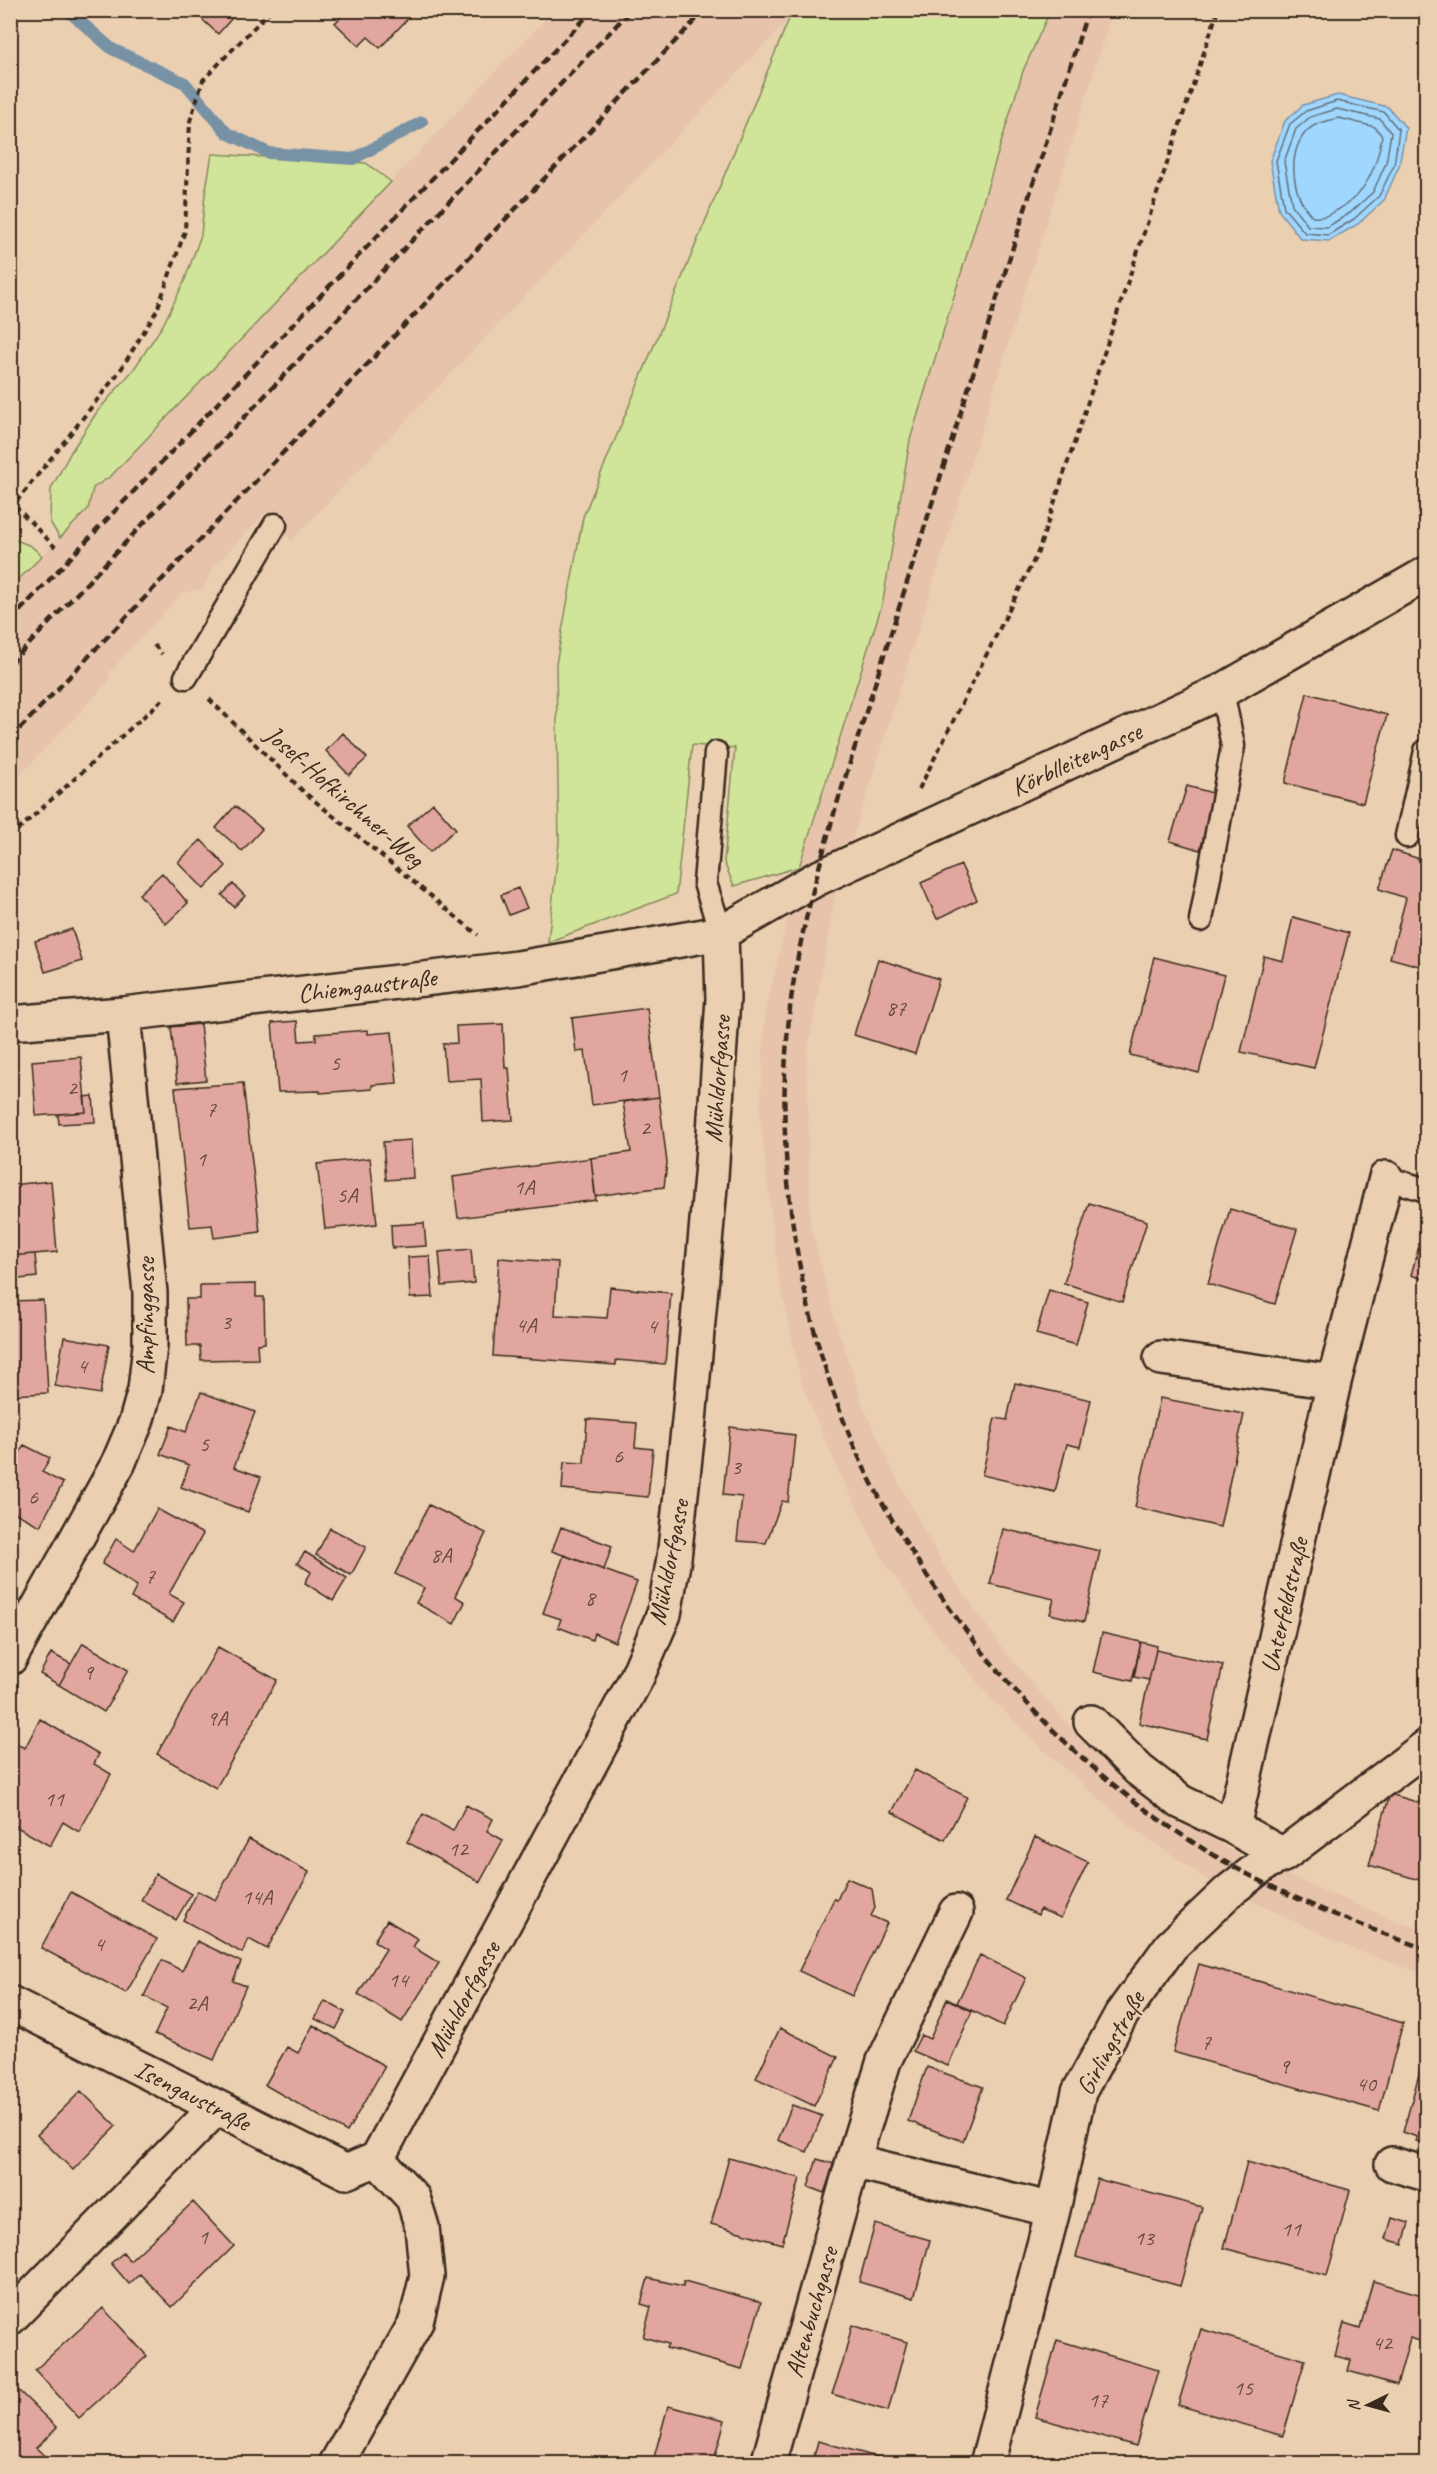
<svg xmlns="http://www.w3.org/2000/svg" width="1437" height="2474" font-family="Caveat,sans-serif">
<rect width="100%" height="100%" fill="#eacfb1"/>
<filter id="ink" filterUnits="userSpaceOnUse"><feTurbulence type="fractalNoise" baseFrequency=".0167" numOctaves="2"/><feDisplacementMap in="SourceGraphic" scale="12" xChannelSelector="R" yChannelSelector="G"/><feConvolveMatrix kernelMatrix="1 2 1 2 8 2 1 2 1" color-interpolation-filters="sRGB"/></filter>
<g filter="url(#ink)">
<path fill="#e7c3ab" d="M 780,10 L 789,19 L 292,540 L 275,525 L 267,512 L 213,567 L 203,589 L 182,593 L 110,672 L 108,682 L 11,785 L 11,587 L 87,509 L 93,488 L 111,476 L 553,11 Z
M 1050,11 L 1113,11 L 836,891 L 807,1055 L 810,1225 L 835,1319 L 863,1406 L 899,1484 L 942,1563 L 1005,1652 L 1074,1731 L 1153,1800 L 1237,1854 L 1393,1920 L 1426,1931 L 1426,1975 L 1353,1949 L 1210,1881 L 1134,1829 L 1041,1748 L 991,1698 L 931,1627 L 885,1563 L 839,1472 L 802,1385 L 778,1274 L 760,1115 L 765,1015 L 799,867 L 883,601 L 910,440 L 1023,71 Z"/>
<path fill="#d0e59a" stroke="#86885c" stroke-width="1.5" d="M 797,10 L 1050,11 L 1023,71 L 910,440 L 883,601 L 799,867 L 734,886 L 724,862 L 735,748 L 692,745 L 676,894 L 548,942 L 559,843 L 556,664 L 583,517 L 789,19 Z
M 212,154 L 366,163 L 391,182 L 111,476 L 93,488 L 88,509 L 60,538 L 50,522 L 51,489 L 71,452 L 97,412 L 134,369 L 163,325 L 184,282 L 201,235 L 205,195 Z
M 11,538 L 31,546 L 42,556 L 11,587 Z"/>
<path fill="#a0d7ff" stroke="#7892a5" stroke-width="1.5" d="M 1338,95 L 1388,107 L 1406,128 L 1399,166 L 1384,200 L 1358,224 L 1329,241 L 1301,239 L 1279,211 L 1270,161 L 1285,121 L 1303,105 Z"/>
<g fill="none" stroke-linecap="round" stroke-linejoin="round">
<path stroke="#636f78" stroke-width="1.5" d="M 1337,101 L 1384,112 L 1399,130 L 1394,165 L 1379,196 L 1354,219 L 1328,235 L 1305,233 L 1284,208 L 1276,161 L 1290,124 L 1306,111 Z
M 1337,109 L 1380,119 L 1391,133 L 1386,163 L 1373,192 L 1350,213 L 1327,227 L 1308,226 L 1292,205 L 1284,162 L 1296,129 L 1310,117 Z
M 1339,118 L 1375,127 L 1382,136 C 1377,166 1367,193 1339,209 C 1329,215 1324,218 1313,217 C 1293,198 1286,157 1305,133 C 1313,123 1327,121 1339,118 Z"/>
<path stroke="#7892a5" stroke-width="12" d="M 67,10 L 112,49 L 185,83 L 227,133 L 269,153 L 353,159 L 422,122"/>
</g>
<path fill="#e1a79e" stroke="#3b2a1e" stroke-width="1.5" d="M 192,10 L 239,10 L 218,34 Z
M 342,10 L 416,10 L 380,48 L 368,37 L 359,46 L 335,23 L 345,13 Z
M 1307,693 L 1387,715 L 1363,803 L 1285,783 Z
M 343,733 L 367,758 L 349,775 L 326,751 Z
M 1187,786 L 1216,794 L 1200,850 L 1170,841 Z
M 433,803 L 456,829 L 430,852 L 407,826 Z
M 235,806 L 262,829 L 242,851 L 216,828 Z
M 201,840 L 226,866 L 204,889 L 178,862 Z
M 1392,850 L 1426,861 L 1426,968 L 1390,958 L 1406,898 L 1379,889 Z
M 961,865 L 977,900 L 937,919 L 921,883 Z
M 162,873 L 188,903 L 166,924 L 139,894 Z
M 233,884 L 245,896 L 234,907 L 222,895 Z
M 518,888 L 527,908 L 509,915 L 501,895 Z
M 1293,917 L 1349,933 L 1314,1068 L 1241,1052 L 1264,956 L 1283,961 Z
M 72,929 L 82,961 L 45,972 L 35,941 Z
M 1154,957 L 1224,975 L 1199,1073 L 1130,1055 Z
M 878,959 L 939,979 L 915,1054 L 854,1035 Z
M 647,1008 L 659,1097 L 592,1105 L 585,1051 L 576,1052 L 572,1018 Z
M 297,1021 L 299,1041 L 316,1040 L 316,1034 L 368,1030 L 368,1034 L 392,1032 L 397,1083 L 372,1085 L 372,1089 L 320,1093 L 320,1091 L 278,1092 L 272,1023 Z
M 200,1024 L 206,1080 L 177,1083 L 171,1027 Z
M 503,1024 L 505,1068 L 509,1068 L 513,1120 L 483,1122 L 481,1079 L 446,1081 L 443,1044 L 457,1043 L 456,1026 Z
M 81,1057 L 86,1112 L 36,1116 L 32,1061 Z
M 243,1083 L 260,1232 L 214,1238 L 212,1225 L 190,1227 L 175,1088 Z
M 93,1096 L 95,1122 L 59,1124 L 58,1114 L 86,1112 L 84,1097 Z
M 659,1097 L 667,1163 L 664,1187 L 595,1196 L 591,1158 L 631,1152 L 623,1102 Z
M 411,1140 L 413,1178 L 386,1180 L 383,1142 Z
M 370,1158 L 377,1224 L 325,1229 L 317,1164 Z
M 591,1158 L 596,1200 L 458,1218 L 453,1177 Z
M 51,1181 L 57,1252 L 10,1256 L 10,1185 Z
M 1089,1203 L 1147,1221 L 1122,1302 L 1064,1283 Z
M 1230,1209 L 1297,1229 L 1275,1304 L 1208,1284 Z
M 1426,1221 L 1426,1280 L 1411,1275 Z
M 424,1223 L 426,1246 L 392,1248 L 391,1225 Z
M 471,1249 L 474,1283 L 442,1286 L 439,1252 Z
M 35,1254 L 37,1277 L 10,1280 L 10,1256 Z
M 430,1256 L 433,1297 L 410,1298 L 408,1257 Z
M 499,1258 L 558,1262 L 555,1315 L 607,1318 L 610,1287 L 671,1293 L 665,1364 L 616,1360 L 616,1365 L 493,1356 Z
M 256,1284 L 256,1297 L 264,1297 L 265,1343 L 257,1344 L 258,1359 L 201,1360 L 200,1346 L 187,1346 L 186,1299 L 200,1299 L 200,1285 Z
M 1049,1290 L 1088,1302 L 1076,1345 L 1036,1334 Z
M 43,1300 L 48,1393 L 10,1395 L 10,1301 Z
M 64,1337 L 109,1345 L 100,1394 L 55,1386 Z
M 1015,1383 L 1091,1400 L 1080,1447 L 1067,1444 L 1055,1492 L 982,1475 L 995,1418 L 1007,1420 Z
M 201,1392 L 255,1412 L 234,1467 L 261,1477 L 248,1512 L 181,1487 L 189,1465 L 160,1454 L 171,1426 L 186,1432 Z
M 1160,1398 L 1244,1414 L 1220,1527 L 1135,1507 Z
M 587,1419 L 637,1423 L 635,1447 L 653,1449 L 648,1497 L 562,1489 L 564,1462 L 584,1463 Z
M 730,1427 L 795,1435 L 788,1502 L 782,1501 L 766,1543 L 737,1541 L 742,1497 L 723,1495 Z
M 24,1445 L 50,1458 L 42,1472 L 63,1483 L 40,1526 L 10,1510 L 10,1471 Z
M 429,1505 L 486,1533 L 455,1596 L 465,1602 L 454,1624 L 416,1603 L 424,1588 L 395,1574 Z
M 157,1509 L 203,1534 L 169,1594 L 184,1602 L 173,1622 L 131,1598 L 137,1586 L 102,1564 L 116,1539 L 134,1551 Z
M 561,1527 L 612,1546 L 604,1570 L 552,1551 Z
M 330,1528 L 366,1547 L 351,1575 L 316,1555 Z
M 1003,1529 L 1100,1551 L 1084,1622 L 1050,1614 L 1054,1599 L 990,1584 Z
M 305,1552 L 347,1578 L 333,1601 L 305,1583 L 311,1572 L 297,1563 Z
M 564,1555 L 637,1582 L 615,1642 L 594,1633 L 592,1640 L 558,1627 L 561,1619 L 543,1613 Z
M 1102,1633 L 1141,1642 L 1132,1681 L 1093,1672 Z
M 1141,1642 L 1157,1646 L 1149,1680 L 1134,1677 Z
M 83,1643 L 128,1670 L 104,1712 L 59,1685 Z
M 218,1647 L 277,1680 L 216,1788 L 157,1754 Z
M 1156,1650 L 1223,1665 L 1207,1739 L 1139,1723 Z
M 51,1653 L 71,1664 L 59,1685 L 40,1674 Z
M 40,1719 L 99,1754 L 94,1764 L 111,1774 L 79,1832 L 63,1822 L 50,1846 L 10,1823 L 10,1741 L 25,1748 Z
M 915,1770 L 967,1797 L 945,1840 L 892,1812 Z
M 1426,1777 L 1426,1882 L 1369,1865 L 1390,1794 L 1420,1803 Z
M 466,1805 L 493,1819 L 487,1831 L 503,1840 L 480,1882 L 407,1842 L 423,1814 L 453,1831 Z
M 1035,1837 L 1088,1862 L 1061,1918 L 1040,1909 L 1038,1915 L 1006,1900 Z
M 249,1839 L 309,1872 L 267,1949 L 249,1939 L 242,1953 L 183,1920 L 198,1891 L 215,1900 Z
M 156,1874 L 191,1894 L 176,1920 L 141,1900 Z
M 847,1878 L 872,1889 L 875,1908 L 871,1916 L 887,1923 L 852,1996 L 799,1971 L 834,1899 L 837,1900 Z
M 71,1892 L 157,1939 L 126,1993 L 41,1948 Z
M 387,1920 L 418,1939 L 413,1947 L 439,1963 L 402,2022 L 358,1994 L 386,1949 L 374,1941 Z
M 197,1941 L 241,1962 L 233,1981 L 246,1986 L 214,2060 L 155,2034 L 167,2008 L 144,1996 L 162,1960 L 182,1971 Z
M 980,1955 L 1026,1978 L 1003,2026 L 957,2003 Z
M 1199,1964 L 1403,2023 L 1379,2111 L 1173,2052 Z
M 947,1999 L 972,2011 L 948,2066 L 913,2051 L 921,2035 L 930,2039 Z
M 325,2001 L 345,2012 L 336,2029 L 315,2019 Z
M 313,2025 L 385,2066 L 347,2132 L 265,2085 L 287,2047 L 298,2053 Z
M 780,2028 L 838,2057 L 814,2106 L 756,2078 Z
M 1426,2049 L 1426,2144 L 1416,2141 L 1417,2137 L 1403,2132 Z
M 927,2067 L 983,2087 L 963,2141 L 908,2121 Z
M 81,2091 L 116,2126 L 73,2170 L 37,2135 Z
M 792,2105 L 822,2116 L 807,2152 L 778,2140 Z
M 729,2158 L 800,2178 L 782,2244 L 711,2224 Z
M 817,2159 L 834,2164 L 824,2193 L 808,2187 Z
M 1247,2162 L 1350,2190 L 1327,2276 L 1224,2248 Z
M 1097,2179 L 1202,2207 L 1180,2286 L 1076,2257 Z
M 193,2202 L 234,2246 L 172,2307 L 140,2274 L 129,2284 L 111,2263 L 123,2253 L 130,2261 Z
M 1392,2218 L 1409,2223 L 1403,2244 L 1386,2239 Z
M 875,2224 L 930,2240 L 914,2298 L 859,2282 Z
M 648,2278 L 683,2286 L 684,2281 L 761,2302 L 742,2369 L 666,2348 L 668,2344 L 643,2337 L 651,2307 L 641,2304 Z
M 1373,2281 L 1422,2295 L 1422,2298 L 1426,2299 L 1426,2316 L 1420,2341 L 1410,2338 L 1397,2385 L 1348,2371 L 1351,2360 L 1335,2356 L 1344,2323 L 1360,2328 Z
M 103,2308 L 147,2356 L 79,2418 L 35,2370 Z
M 852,2325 L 907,2342 L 888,2411 L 832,2394 L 843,2362 Z
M 1201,2329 L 1305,2360 L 1283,2436 L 1178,2405 Z
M 1057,2340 L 1158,2370 L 1136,2446 L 1035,2417 Z
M 18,2390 L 57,2428 L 36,2448 L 47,2458 L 42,2464 L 10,2464 L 10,2398 Z
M 668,2406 L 725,2420 L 713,2464 L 661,2464 L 653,2461 Z
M 818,2441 L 903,2464 L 812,2464 Z"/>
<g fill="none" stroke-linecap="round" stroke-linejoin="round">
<g stroke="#3b2a1e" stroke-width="27">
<path id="service" d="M 186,677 L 275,525
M 716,753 L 705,883 L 721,933
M 1407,836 L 1426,751
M 1201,920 L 1233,746 L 1222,691
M 1386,1178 L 1426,1190"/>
</g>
<g stroke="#3b2a1e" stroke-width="38">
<path id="minor" d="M 10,1023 L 123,1014 L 518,968 L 721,933 L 816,879 L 1222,691 L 1426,574
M 1161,1358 L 1334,1382
M 10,1658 L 118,1464 L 136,1422 L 145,1390 L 150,1345 L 150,1293 L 123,1014
M 1091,1722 L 1139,1770 L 1181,1802 L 1233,1827 L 1283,1855
M 1233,1827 L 1334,1382 L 1386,1178
M 10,2003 L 346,2172 L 377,2159
M 377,2159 L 637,1677 L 664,1614 L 674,1558 L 689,1421 L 711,1176 L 723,999 L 721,933
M 853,2161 L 884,2061 L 956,1912
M 1392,2164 L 1426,2174
M 10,2318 L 216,2108
M 336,2464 L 416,2322 L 427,2276 L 422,2227 L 413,2198 L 377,2159
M 768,2464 L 853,2161 L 1053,2210
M 987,2464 L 1053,2210 L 1079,2092 L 1121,2015 L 1171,1946 L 1229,1891 L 1265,1863 L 1283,1855 L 1426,1747"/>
</g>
<path stroke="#3b2a1e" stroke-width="4" stroke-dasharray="6 4.5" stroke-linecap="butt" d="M 15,506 L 55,547
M 10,510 L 120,371 L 157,310 L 185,231 L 190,121 L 203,80 L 271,10
M 154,645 L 162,654
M 209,699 L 304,792 L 478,935
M 919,789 L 1038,552 L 1218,10
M 10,837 L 163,699"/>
<use href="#service" stroke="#eacfb1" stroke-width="22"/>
<use href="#minor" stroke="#eacfb1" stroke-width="33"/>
<path stroke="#3b2a1e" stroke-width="4.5" stroke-dasharray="9 4.5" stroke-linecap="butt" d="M 1088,10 L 835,810 C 815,881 794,954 788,1028 C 775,1166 798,1311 851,1439 C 870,1485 897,1529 924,1571 C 995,1679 1082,1771 1191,1841 C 1265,1889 1344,1920 1426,1949
M 10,621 L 593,10
M 10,664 L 631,10
M 10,739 L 705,10"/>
</g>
</g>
<g text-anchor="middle" stroke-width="5" stroke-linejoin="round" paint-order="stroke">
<g font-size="22" fill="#64493e">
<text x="896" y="1015">87</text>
<text x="335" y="1070">5</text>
<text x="622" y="1082">1</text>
<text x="72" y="1095">2</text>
<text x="211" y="1116">7</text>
<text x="645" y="1135">2</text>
<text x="201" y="1166">1</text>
<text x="524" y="1194">1A</text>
<text x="347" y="1202">5A</text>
<text x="226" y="1329">3</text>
<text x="526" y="1332">4A</text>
<text x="652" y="1333">4</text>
<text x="82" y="1373">4</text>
<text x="204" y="1451">5</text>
<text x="618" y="1463">6</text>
<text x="736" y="1474">3</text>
<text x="33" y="1504">6</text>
<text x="441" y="1562">8A</text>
<text x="150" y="1583">7</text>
<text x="590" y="1605">8</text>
<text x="88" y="1679">9</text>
<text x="217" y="1725">9A</text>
<text x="54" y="1806">11</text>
<text x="458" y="1856">12</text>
<text x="257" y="1904">14A</text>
<text x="99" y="1951">4</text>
<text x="398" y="1987">14</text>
<text x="197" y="2010">2A</text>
<text x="1206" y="2049">7</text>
<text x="1284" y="2073">9</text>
<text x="1366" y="2091">40</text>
<text x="1291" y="2236">11</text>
<text x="203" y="2244">1</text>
<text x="1144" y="2245">13</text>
<text x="1382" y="2350">42</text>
<text x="1243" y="2395">15</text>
<text x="1098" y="2407">17</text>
</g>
<g font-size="26" fill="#3b2a1e" stroke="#eacfb1">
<text transform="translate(1076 759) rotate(-25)" y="9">Körblleitengasse</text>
<text transform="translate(345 796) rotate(41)" y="9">Josef-Hofkirchner-Weg</text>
<text transform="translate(367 985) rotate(-7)" y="9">Chiemgaustraße</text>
<text transform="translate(717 1079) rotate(-86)" y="9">Mühldorfgasse</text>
<text transform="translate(145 1316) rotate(-90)" y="9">Ampfinggasse</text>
<text transform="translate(668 1562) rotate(-79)" y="9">Mühldorfgasse</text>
<text transform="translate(1284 1605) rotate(-77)" y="9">Unterfeldstraße</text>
<text transform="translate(463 1999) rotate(-62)" y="9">Mühldorfgasse</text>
<text transform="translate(1110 2043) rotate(-61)" y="9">Girlingstraße</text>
<text transform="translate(193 2095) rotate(27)" y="9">Isengaustraße</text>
<text transform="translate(811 2312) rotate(-74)" y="9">Altenbuchgasse</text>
</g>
</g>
<rect width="1437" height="2474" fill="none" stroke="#eacfb1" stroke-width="36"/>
<rect x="18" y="18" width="1401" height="2438" fill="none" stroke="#3b2a1e" stroke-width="2" filter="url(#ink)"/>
<g transform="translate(1368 2405) rotate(265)" stroke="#eacfb1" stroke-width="4.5" paint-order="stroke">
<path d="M0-4.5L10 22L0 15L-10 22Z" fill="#3b2a1e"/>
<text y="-9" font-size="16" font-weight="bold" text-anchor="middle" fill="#3b2a1e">N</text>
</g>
</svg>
